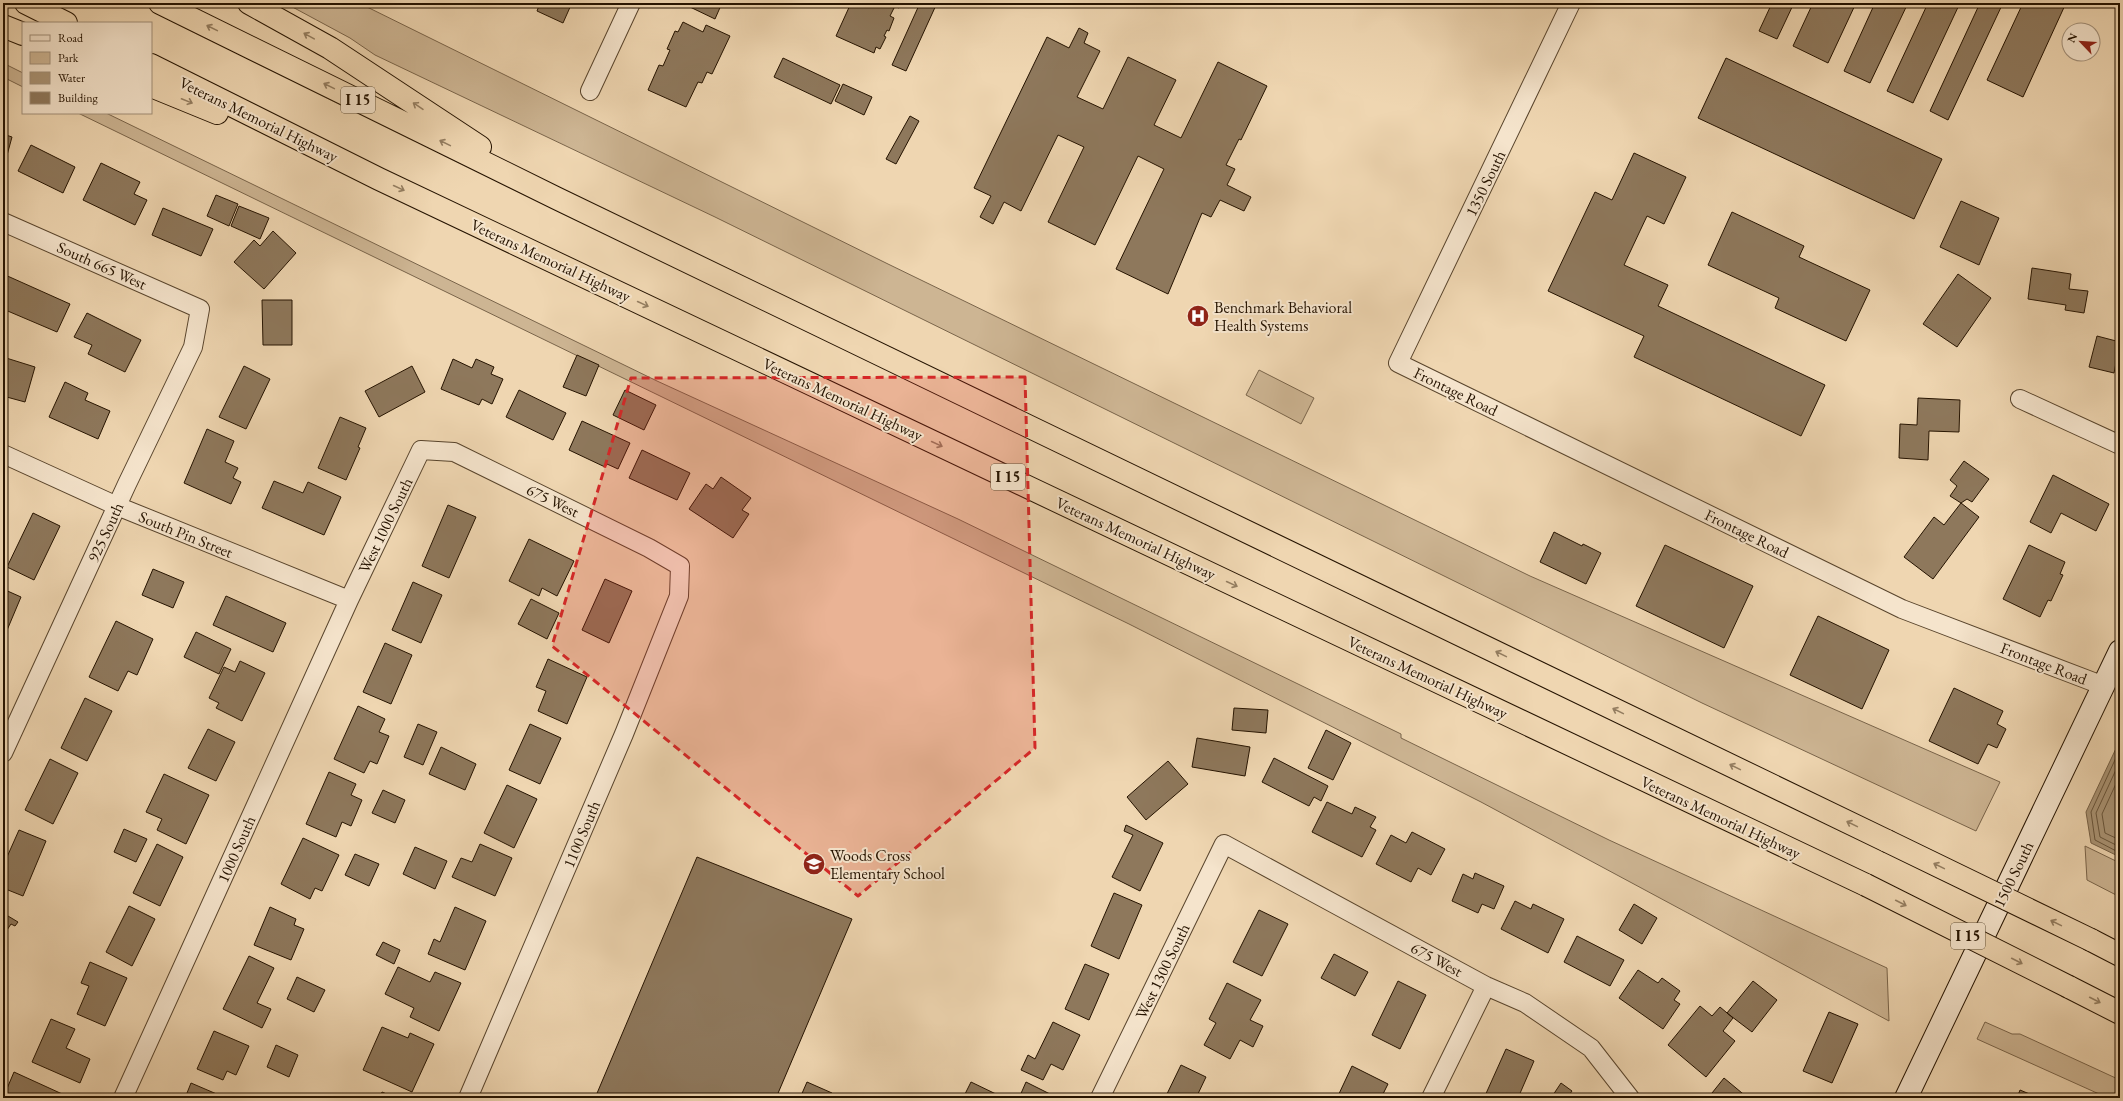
<svg xmlns="http://www.w3.org/2000/svg" width="2123" height="1101" font-family="'EB Garamond',serif">
<rect width="100%" height="100%" fill="#efd6b1"/>
<filter id="stains"><feTurbulence type="fractalNoise" baseFrequency=".005" numOctaves="4"/><feColorMatrix values="0 0 0 0 .2 0 0 0 0 .09 0 0 0 0 .02 0 0 0 .5 -.17"/></filter>
<radialGradient id="worn" r=".72"><stop offset=".6" stop-color="#630" stop-opacity="0"/><stop offset="1" stop-color="#630" stop-opacity=".3"/></radialGradient>
<path fill="#cdb593" stroke="#79644a" d="M 285,3 L 359,3 L 888,264 L 1530,576 L 2000,782 L 1976,831 L 1702,703 L 715,217 L 375,55 L 350,38 Z
M 3,63 L 23,73 L 23,87 L 3,77 Z
M 78,113 L 106,113 L 657,381 L 958,519 L 1401,734 L 1401,738 L 1609,840 L 1887,968 L 1889,1021 L 1481,802 L 1129,624 Z
M 1259,370 L 1314,398 L 1301,424 L 1246,395 Z
M 2085,846 L 2120,863 L 2120,897 L 2087,880 Z
M 1985,1022 L 2012,1034 L 2020,1034 L 2120,1080 L 2120,1098 L 2108,1098 L 1977,1039 Z"/>
<path fill="#aa9475" stroke="#756046" d="M 2120,740 L 2120,857 L 2091,843 L 2086,812 Z"/>
<g fill="none" stroke-linecap="round" stroke-linejoin="round">
<path stroke="#68543a" stroke-width="1" d="M 2120,749 L 2091,812 L 2095,840 L 2120,853
M 2120,761 L 2096,813 L 2100,837 L 2120,847
M 2120,775 L 2102,814 L 2105,833 L 2120,840"/>
</g>
<path fill="#8e785c" stroke="#251300" d="M 540,3 L 576,3 L 574,6 L 571,5 L 563,23 L 537,11 Z
M 692,3 L 722,3 L 715,19 L 690,7 Z
M 851,3 L 901,3 L 899,8 L 895,6 L 890,16 L 894,18 L 889,31 L 887,30 L 884,36 L 886,37 L 880,49 L 876,47 L 874,53 L 836,36 Z
M 920,3 L 937,3 L 906,71 L 892,65 Z
M 1772,3 L 1794,3 L 1777,39 L 1759,31 Z
M 1813,3 L 1856,3 L 1828,63 L 1793,46 Z
M 1875,3 L 1908,3 L 1870,83 L 1844,71 Z
M 1928,3 L 1960,3 L 1913,103 L 1887,91 Z
M 1980,3 L 2003,3 L 1948,120 L 1930,111 Z
M 2023,3 L 2066,3 L 2023,97 L 1987,80 Z
M 683,22 L 703,32 L 706,25 L 730,36 L 712,74 L 707,72 L 702,83 L 698,82 L 686,107 L 648,90 L 659,65 L 663,66 L 670,50 L 667,49 L 675,31 L 678,32 Z
M 1079,28 L 1088,33 L 1084,43 L 1100,51 L 1077,97 L 1103,109 L 1128,57 L 1176,80 L 1154,125 L 1181,138 L 1218,62 L 1267,86 L 1241,140 L 1239,139 L 1226,165 L 1235,169 L 1227,185 L 1251,197 L 1244,211 L 1220,200 L 1211,217 L 1202,213 L 1168,294 L 1116,269 L 1164,169 L 1138,156 L 1095,245 L 1048,222 L 1084,147 L 1058,135 L 1021,211 L 1004,202 L 993,224 L 980,217 L 991,196 L 974,188 L 1047,37 L 1069,48 Z
M 783,58 L 840,85 L 831,104 L 774,77 Z
M 1726,58 L 1942,159 L 1914,219 L 1698,118 Z
M 843,84 L 872,97 L 864,115 L 835,101 Z
M 910,116 L 919,121 L 896,164 L 886,159 Z
M 3,134 L 12,137 L 6,159 L 3,158 Z
M 31,145 L 75,167 L 63,193 L 18,171 Z
M 1634,153 L 1686,177 L 1664,224 L 1647,216 L 1624,265 L 1668,285 L 1658,306 L 1825,385 L 1801,436 L 1634,357 L 1644,336 L 1548,291 L 1595,192 L 1612,200 Z
M 101,163 L 140,182 L 134,194 L 147,200 L 135,225 L 83,200 Z
M 216,195 L 238,204 L 229,226 L 207,216 Z
M 1961,201 L 1999,218 L 1979,265 L 1940,247 Z
M 239,206 L 269,218 L 260,239 L 231,226 Z
M 163,208 L 213,229 L 201,256 L 152,235 Z
M 1732,212 L 1804,246 L 1799,257 L 1870,290 L 1846,341 L 1775,308 L 1779,298 L 1708,265 Z
M 273,231 L 296,253 L 264,289 L 234,262 L 254,240 L 260,246 Z
M 2032,268 L 2071,274 L 2069,289 L 2088,291 L 2084,313 L 2065,310 L 2066,305 L 2028,299 Z
M 3,274 L 70,304 L 57,332 L 3,309 Z
M 1958,274 L 1991,298 L 1957,347 L 1923,324 Z
M 262,300 L 292,300 L 292,345 L 263,345 Z
M 87,313 L 141,340 L 125,372 L 88,354 L 92,345 L 74,337 Z
M 2097,336 L 2120,342 L 2114,373 L 2089,367 Z
M 577,355 L 599,365 L 586,396 L 563,387 Z
M 3,357 L 35,367 L 25,402 L 3,396 Z
M 453,359 L 472,368 L 476,359 L 494,367 L 491,374 L 503,379 L 492,404 L 482,399 L 479,405 L 441,389 Z
M 244,366 L 270,379 L 246,429 L 219,417 Z
M 412,366 L 425,392 L 379,417 L 365,391 Z
M 65,382 L 88,393 L 85,400 L 110,411 L 98,439 L 49,417 Z
M 519,390 L 566,413 L 553,440 L 506,417 Z
M 625,390 L 656,405 L 644,430 L 613,415 Z
M 1918,398 L 1960,400 L 1959,432 L 1929,431 L 1928,460 L 1899,458 L 1900,424 L 1917,425 Z
M 340,417 L 366,428 L 358,447 L 360,448 L 346,480 L 318,468 Z
M 582,421 L 630,443 L 618,469 L 607,464 L 605,467 L 569,450 Z
M 207,429 L 234,441 L 225,462 L 238,468 L 233,478 L 241,482 L 231,504 L 184,483 Z
M 642,450 L 690,473 L 677,500 L 629,478 Z
M 1964,461 L 1989,479 L 1972,502 L 1967,499 L 1961,503 L 1950,496 L 1957,486 L 1950,480 Z
M 2053,475 L 2109,504 L 2096,531 L 2061,513 L 2051,533 L 2030,522 Z
M 721,477 L 751,498 L 742,510 L 749,514 L 733,538 L 689,509 L 706,484 L 713,489 Z
M 274,481 L 303,493 L 308,482 L 341,497 L 324,535 L 262,508 Z
M 1961,503 L 1979,517 L 1933,579 L 1904,557 L 1934,517 L 1944,525 Z
M 448,505 L 476,517 L 449,578 L 422,566 Z
M 33,513 L 60,526 L 34,580 L 7,567 Z
M 1554,532 L 1582,546 L 1583,544 L 1601,553 L 1586,584 L 1540,562 Z
M 529,539 L 574,561 L 557,596 L 542,588 L 539,596 L 509,581 Z
M 1665,545 L 1753,586 L 1724,648 L 1636,606 Z
M 2029,545 L 2065,562 L 2060,574 L 2063,575 L 2051,601 L 2048,600 L 2040,617 L 2003,599 Z
M 153,569 L 184,582 L 173,608 L 142,595 Z
M 605,579 L 632,591 L 609,643 L 582,630 Z
M 413,582 L 442,595 L 421,643 L 392,630 Z
M 3,589 L 21,597 L 5,635 L 3,634 Z
M 226,596 L 286,623 L 273,652 L 213,625 Z
M 531,599 L 559,613 L 547,639 L 518,624 Z
M 1818,616 L 1889,650 L 1862,709 L 1790,675 Z
M 116,621 L 153,639 L 137,675 L 128,671 L 118,691 L 89,677 Z
M 196,632 L 231,649 L 219,674 L 184,657 Z
M 385,643 L 412,655 L 391,704 L 363,692 Z
M 548,659 L 587,677 L 567,724 L 538,711 L 546,691 L 536,687 Z
M 240,661 L 265,673 L 242,721 L 216,708 L 219,703 L 209,698 L 224,667 L 235,672 Z
M 1954,688 L 2003,711 L 1997,724 L 2006,729 L 1997,748 L 1988,744 L 1978,764 L 1929,741 Z
M 85,698 L 112,711 L 87,761 L 61,748 Z
M 358,706 L 385,719 L 379,732 L 389,736 L 377,764 L 370,761 L 364,773 L 334,759 Z
M 1234,708 L 1268,710 L 1266,733 L 1232,730 Z
M 418,724 L 437,732 L 423,765 L 404,757 Z
M 530,724 L 561,738 L 540,784 L 509,770 Z
M 208,729 L 235,742 L 216,781 L 188,768 Z
M 1326,730 L 1351,743 L 1333,780 L 1308,768 Z
M 1197,738 L 1250,747 L 1245,776 L 1192,767 Z
M 441,747 L 476,764 L 465,790 L 429,774 Z
M 1274,758 L 1328,786 L 1321,801 L 1314,797 L 1309,806 L 1262,782 Z
M 50,759 L 78,773 L 53,824 L 25,810 Z
M 1168,761 L 1188,784 L 1146,820 L 1127,797 Z
M 329,772 L 356,784 L 351,795 L 362,800 L 351,826 L 342,822 L 336,837 L 306,824 Z
M 164,774 L 209,795 L 186,844 L 157,830 L 162,819 L 146,812 Z
M 507,785 L 537,799 L 514,848 L 484,833 Z
M 383,790 L 405,800 L 395,823 L 372,813 Z
M 1327,802 L 1352,814 L 1355,807 L 1376,817 L 1370,827 L 1376,830 L 1362,857 L 1312,832 Z
M 1126,825 L 1163,843 L 1140,891 L 1112,877 L 1133,835 L 1124,831 Z
M 124,829 L 147,839 L 136,862 L 114,852 Z
M 19,830 L 46,841 L 23,896 L 3,888 L 3,866 Z
M 1412,832 L 1445,849 L 1431,875 L 1418,868 L 1411,882 L 1376,864 L 1391,835 L 1406,843 Z
M 303,838 L 339,855 L 322,891 L 315,888 L 310,899 L 281,884 Z
M 157,844 L 183,857 L 160,906 L 133,893 Z
M 480,844 L 512,858 L 495,896 L 452,877 L 461,858 L 472,862 Z
M 415,847 L 447,861 L 435,889 L 403,874 Z
M 355,854 L 379,864 L 369,886 L 345,875 Z
M 697,857 L 852,919 L 776,1098 L 595,1098 Z
M 1475,873 L 1504,886 L 1494,909 L 1482,904 L 1478,913 L 1452,901 L 1463,874 L 1473,879 Z
M 1114,893 L 1142,905 L 1119,959 L 1091,946 Z
M 1515,901 L 1531,909 L 1533,904 L 1564,919 L 1548,953 L 1501,929 Z
M 1634,904 L 1657,918 L 1642,944 L 1619,930 Z
M 129,906 L 155,919 L 132,966 L 106,952 Z
M 270,907 L 296,919 L 294,925 L 304,929 L 291,960 L 254,945 Z
M 455,907 L 486,921 L 465,970 L 428,954 L 434,939 L 440,942 Z
M 1259,910 L 1288,924 L 1262,976 L 1233,962 Z
M 3,913 L 18,922 L 15,926 L 11,924 L 3,936 Z
M 1577,936 L 1624,960 L 1610,986 L 1564,962 Z
M 383,942 L 400,950 L 394,964 L 376,955 Z
M 1334,954 L 1368,972 L 1355,996 L 1321,978 Z
M 249,956 L 274,968 L 257,1003 L 271,1009 L 262,1028 L 223,1009 Z
M 90,962 L 127,978 L 105,1026 L 77,1014 L 89,986 L 81,983 Z
M 1085,964 L 1109,974 L 1089,1020 L 1065,1009 Z
M 398,967 L 430,982 L 435,972 L 461,983 L 439,1031 L 410,1017 L 414,1008 L 385,994 Z
M 1638,970 L 1658,983 L 1662,978 L 1680,991 L 1674,1000 L 1680,1004 L 1663,1029 L 1619,998 Z
M 297,977 L 325,990 L 314,1012 L 287,999 Z
M 1398,981 L 1426,995 L 1400,1049 L 1372,1035 Z
M 1753,981 L 1777,1000 L 1752,1032 L 1727,1013 Z
M 1227,983 L 1261,1000 L 1250,1020 L 1263,1026 L 1253,1047 L 1240,1040 L 1230,1059 L 1204,1045 L 1216,1023 L 1209,1019 Z
M 1700,1006 L 1712,1016 L 1720,1007 L 1733,1018 L 1723,1031 L 1735,1041 L 1706,1077 L 1668,1045 Z
M 1829,1012 L 1858,1024 L 1832,1083 L 1803,1071 Z
M 51,1019 L 75,1029 L 66,1048 L 90,1059 L 80,1083 L 32,1062 Z
M 1053,1022 L 1080,1035 L 1063,1070 L 1051,1064 L 1043,1080 L 1021,1070 L 1028,1055 L 1035,1059 Z
M 382,1027 L 408,1038 L 410,1033 L 434,1044 L 412,1092 L 363,1070 Z
M 214,1031 L 249,1046 L 236,1075 L 227,1071 L 223,1080 L 197,1069 Z
M 276,1045 L 298,1055 L 289,1077 L 267,1067 Z
M 1506,1049 L 1534,1061 L 1518,1098 L 1484,1098 Z
M 1181,1065 L 1206,1077 L 1196,1098 L 1165,1098 Z
M 1352,1066 L 1388,1084 L 1381,1098 L 1337,1098 Z
M 14,1072 L 71,1098 L 3,1098 Z
M 1724,1078 L 1748,1098 L 1708,1098 Z
M 807,1082 L 832,1093 L 830,1098 L 800,1098 Z
M 971,1082 L 998,1095 L 997,1098 L 963,1098 Z
M 1026,1082 L 1054,1096 L 1053,1098 L 1019,1098 Z
M 191,1083 L 219,1095 L 218,1098 L 185,1098 Z
M 1561,1083 L 1572,1091 L 1567,1098 L 1551,1098 Z
M 2020,1090 L 2039,1098 L 2017,1098 Z
M 382,1092 L 396,1098 L 379,1098 Z"/>
<g fill="none" stroke-linecap="round" stroke-linejoin="round">
<g stroke="#58442c" stroke-width="20">
<path id="street" d="M 1571,3 L 1398,363 L 1902,609 L 2104,686
M 590,91 L 631,3
M 3,222 L 200,309 L 193,347 L 127,484 L 3,753
M 2020,399 L 2120,445
M 3,454 L 117,506 L 349,600
M 123,1098 L 349,600 L 421,450 L 454,452 L 649,548 L 680,566 L 679,596 L 624,734 L 468,1098
M 1100,1098 L 1224,844 L 1486,986 L 1525,1003 L 1591,1048 L 1630,1098
M 1431,1098 L 1486,986"/>
</g>
<g stroke="#251300" stroke-width="24">
<path id="secondary" d="M 1906,1098 L 2120,651"/>
</g>
<g stroke="#251300" stroke-width="24">
<path id="highway" d="M 26,3 L 66,23
M 160,3 L 556,198 L 1887,841
M 249,3 L 330,48 L 480,147
M 3,26 L 23,34
M 151,65 L 379,179 L 1866,885
M 151,86 L 217,113
M 2091,940 L 2120,955
M 2069,987 L 2120,1013"/>
</g>
<use href="#street" stroke="#f5e4cc" stroke-width="18"/>
<use href="#secondary" stroke="#f5e4cc" stroke-width="22"/>
<use href="#highway" stroke="#efd6b1" stroke-width="22"/>
<g stroke="#251300" stroke-width="24" stroke-linecap="butt">
<path id="highway-bridge" d="M 1887,841 L 2091,940
M 1866,885 L 2069,987"/>
</g>
<use href="#highway-bridge" stroke="#efd6b1" stroke-width="22"/>
</g>
<defs><path id="oneway-shaft" d="M-6 0H5M1.5-3L5.5 0L1.5 3" fill="none" stroke-width="1.6" stroke-linecap="round" stroke-linejoin="round"/></defs>
<g stroke="#947e61">
<use href="#oneway-shaft" transform="translate(212 28) rotate(-154)"/>
<use href="#oneway-shaft" transform="translate(309 36) rotate(-151)"/>
<use href="#oneway-shaft" transform="translate(329 86) rotate(-154)"/>
<use href="#oneway-shaft" transform="translate(187 101) rotate(22)"/>
<use href="#oneway-shaft" transform="translate(418 106) rotate(-146)"/>
<use href="#oneway-shaft" transform="translate(445 143) rotate(-154)"/>
<use href="#oneway-shaft" transform="translate(399 188) rotate(25)"/>
<use href="#oneway-shaft" transform="translate(643 304) rotate(25)"/>
<use href="#oneway-shaft" transform="translate(937 444) rotate(25)"/>
<use href="#oneway-shaft" transform="translate(1232 584) rotate(25)"/>
<use href="#oneway-shaft" transform="translate(1501 654) rotate(-154)"/>
<use href="#oneway-shaft" transform="translate(1618 711) rotate(-154)"/>
<use href="#oneway-shaft" transform="translate(1735 767) rotate(-154)"/>
<use href="#oneway-shaft" transform="translate(1852 824) rotate(-154)"/>
<use href="#oneway-shaft" transform="translate(1939 866) rotate(-154)"/>
<use href="#oneway-shaft" transform="translate(1901 903) rotate(27)"/>
<use href="#oneway-shaft" transform="translate(2056 923) rotate(-154)"/>
<use href="#oneway-shaft" transform="translate(2017 961) rotate(27)"/>
<use href="#oneway-shaft" transform="translate(2095 1000) rotate(27)"/>
</g>
<path fill="#d62828" fill-opacity="0.2" stroke="#d62828" stroke-width="3" stroke-dasharray="8 5" stroke-linejoin="round" d="M 1025,377 L 1035,748 L 858,896 L 552,646 L 631,378 Z"/>
<defs>
<g id="hospital-disc" transform="scale(1.15)"><circle r="9.5" fill="#8f2418" stroke="#f5e4cc"/><path d="M-5-5h3v3.5h4V-5h3V5h-3V1.5h-4V5h-3Z" fill="#fff"/></g>
<g id="school-disc" transform="scale(1.15)"><circle r="9.5" fill="#8f2418" stroke="#f5e4cc"/><path d="M0-5L7-2L0 1L-7-2ZM-4 1L0 2.5L4 1V4Q0 6-4 4Z" fill="#fff"/></g>
</defs>
<g fill-rule="evenodd">
<use href="#hospital-disc" x="1198" y="316"/>
<use href="#school-disc" x="814" y="864"/>
</g>
<g text-anchor="middle" stroke-width="4" stroke-linejoin="round" paint-order="stroke">
<g fill="#f5e4cc" stroke="#63523d" stroke-width="1">
<rect x="341" y="87" width="34" height="26" rx="3"/>
<rect x="991" y="464" width="34" height="26" rx="3"/>
<rect x="1951" y="923" width="34" height="26" rx="3"/>
</g>
<g font-size="15" font-weight="bold" fill="#251300">
<text x="358" y="105">I 15</text>
<text x="1008" y="482">I 15</text>
<text x="1968" y="941">I 15</text>
</g>
<g font-size="16" fill="#251300" stroke="#f5e4cc">
<text transform="translate(259 119) rotate(26)" y="6">Veterans Memorial Highway</text>
<text transform="translate(1485 183) rotate(-64)" y="6">1350 South</text>
<text transform="translate(551 260) rotate(25)" y="6">Veterans Memorial Highway</text>
<text transform="translate(102 265) rotate(24)" y="6">South 665 West</text>
<text transform="translate(1456 391) rotate(26)" y="6">Frontage Road</text>
<text transform="translate(843 399) rotate(25)" y="6">Veterans Memorial Highway</text>
<text transform="translate(553 500) rotate(26)" y="6">675 West</text>
<text transform="translate(385 525) rotate(-64)" y="6">West 1000 South</text>
<text transform="translate(105 532) rotate(-65)" y="6">925 South</text>
<text transform="translate(1747 533) rotate(26)" y="6">Frontage Road</text>
<text transform="translate(186 534) rotate(22)" y="6">South Pin Street</text>
<text transform="translate(1136 538) rotate(25)" y="6">Veterans Memorial Highway</text>
<text transform="translate(2044 663) rotate(21)" y="6">Frontage Road</text>
<text transform="translate(1428 677) rotate(25)" y="6">Veterans Memorial Highway</text>
<text transform="translate(1721 817) rotate(25)" y="6">Veterans Memorial Highway</text>
<text transform="translate(581 834) rotate(-67)" y="6">1100 South</text>
<text transform="translate(236 849) rotate(-66)" y="6">1000 South</text>
<text transform="translate(2013 874) rotate(-64)" y="6">1500 South</text>
<text transform="translate(1437 959) rotate(28)" y="6">675 West</text>
<text transform="translate(1162 971) rotate(-64)" y="6">West 1300 South</text>
</g>
<g font-size="16" fill="#251300" stroke="#f5e4cc" text-anchor="start">
<text x="1214" y="313">Benchmark Behavioral<tspan x="1214" dy="18">Health Systems</tspan></text>
<text x="830" y="861">Woods Cross<tspan x="830" dy="18">Elementary School</tspan></text>
</g>
</g>
<rect width="2123" height="1101" fill="none" stroke="#efd6b1" stroke-width="16"/>
<rect x="4" y="4" width="2115" height="1093" fill="none" stroke="#251300" stroke-width="2"/>
<rect x="8" y="8" width="2107" height="1085" fill="none" stroke="#251300"/>
<rect x="22" y="22" width="130" height="92" fill="#f5e4cc" stroke="#a2907a"/>
<rect x="30" y="35" width="20" height="6" fill="#f5e4cc" stroke="#a2907a"/>
<text x="58" y="42" font-size="12" fill="#251300">Road</text>
<rect x="30" y="52" width="20" height="12" fill="#cdb593" stroke="#a2907a"/>
<text x="58" y="62" font-size="12" fill="#251300">Park</text>
<rect x="30" y="72" width="20" height="12" fill="#aa9475" stroke="#a2907a"/>
<text x="58" y="82" font-size="12" fill="#251300">Water</text>
<rect x="30" y="92" width="20" height="12" fill="#8e785c" stroke="#a2907a"/>
<text x="58" y="102" font-size="12" fill="#251300">Building</text>
<g transform="translate(2081 42) rotate(295)"><circle r="19" fill="#f5e4cc" stroke="#a2907a"/>
<path d="M0-3L7 15L0 10L-7 15Z" fill="#8f2418"/>
<text y="-6" font-size="11" font-weight="bold" text-anchor="middle" fill="#251300">N</text>
</g>
<rect width="100%" height="100%" filter="url(#stains)"/>
<rect width="100%" height="100%" fill="url(#worn)"/>
</svg>
